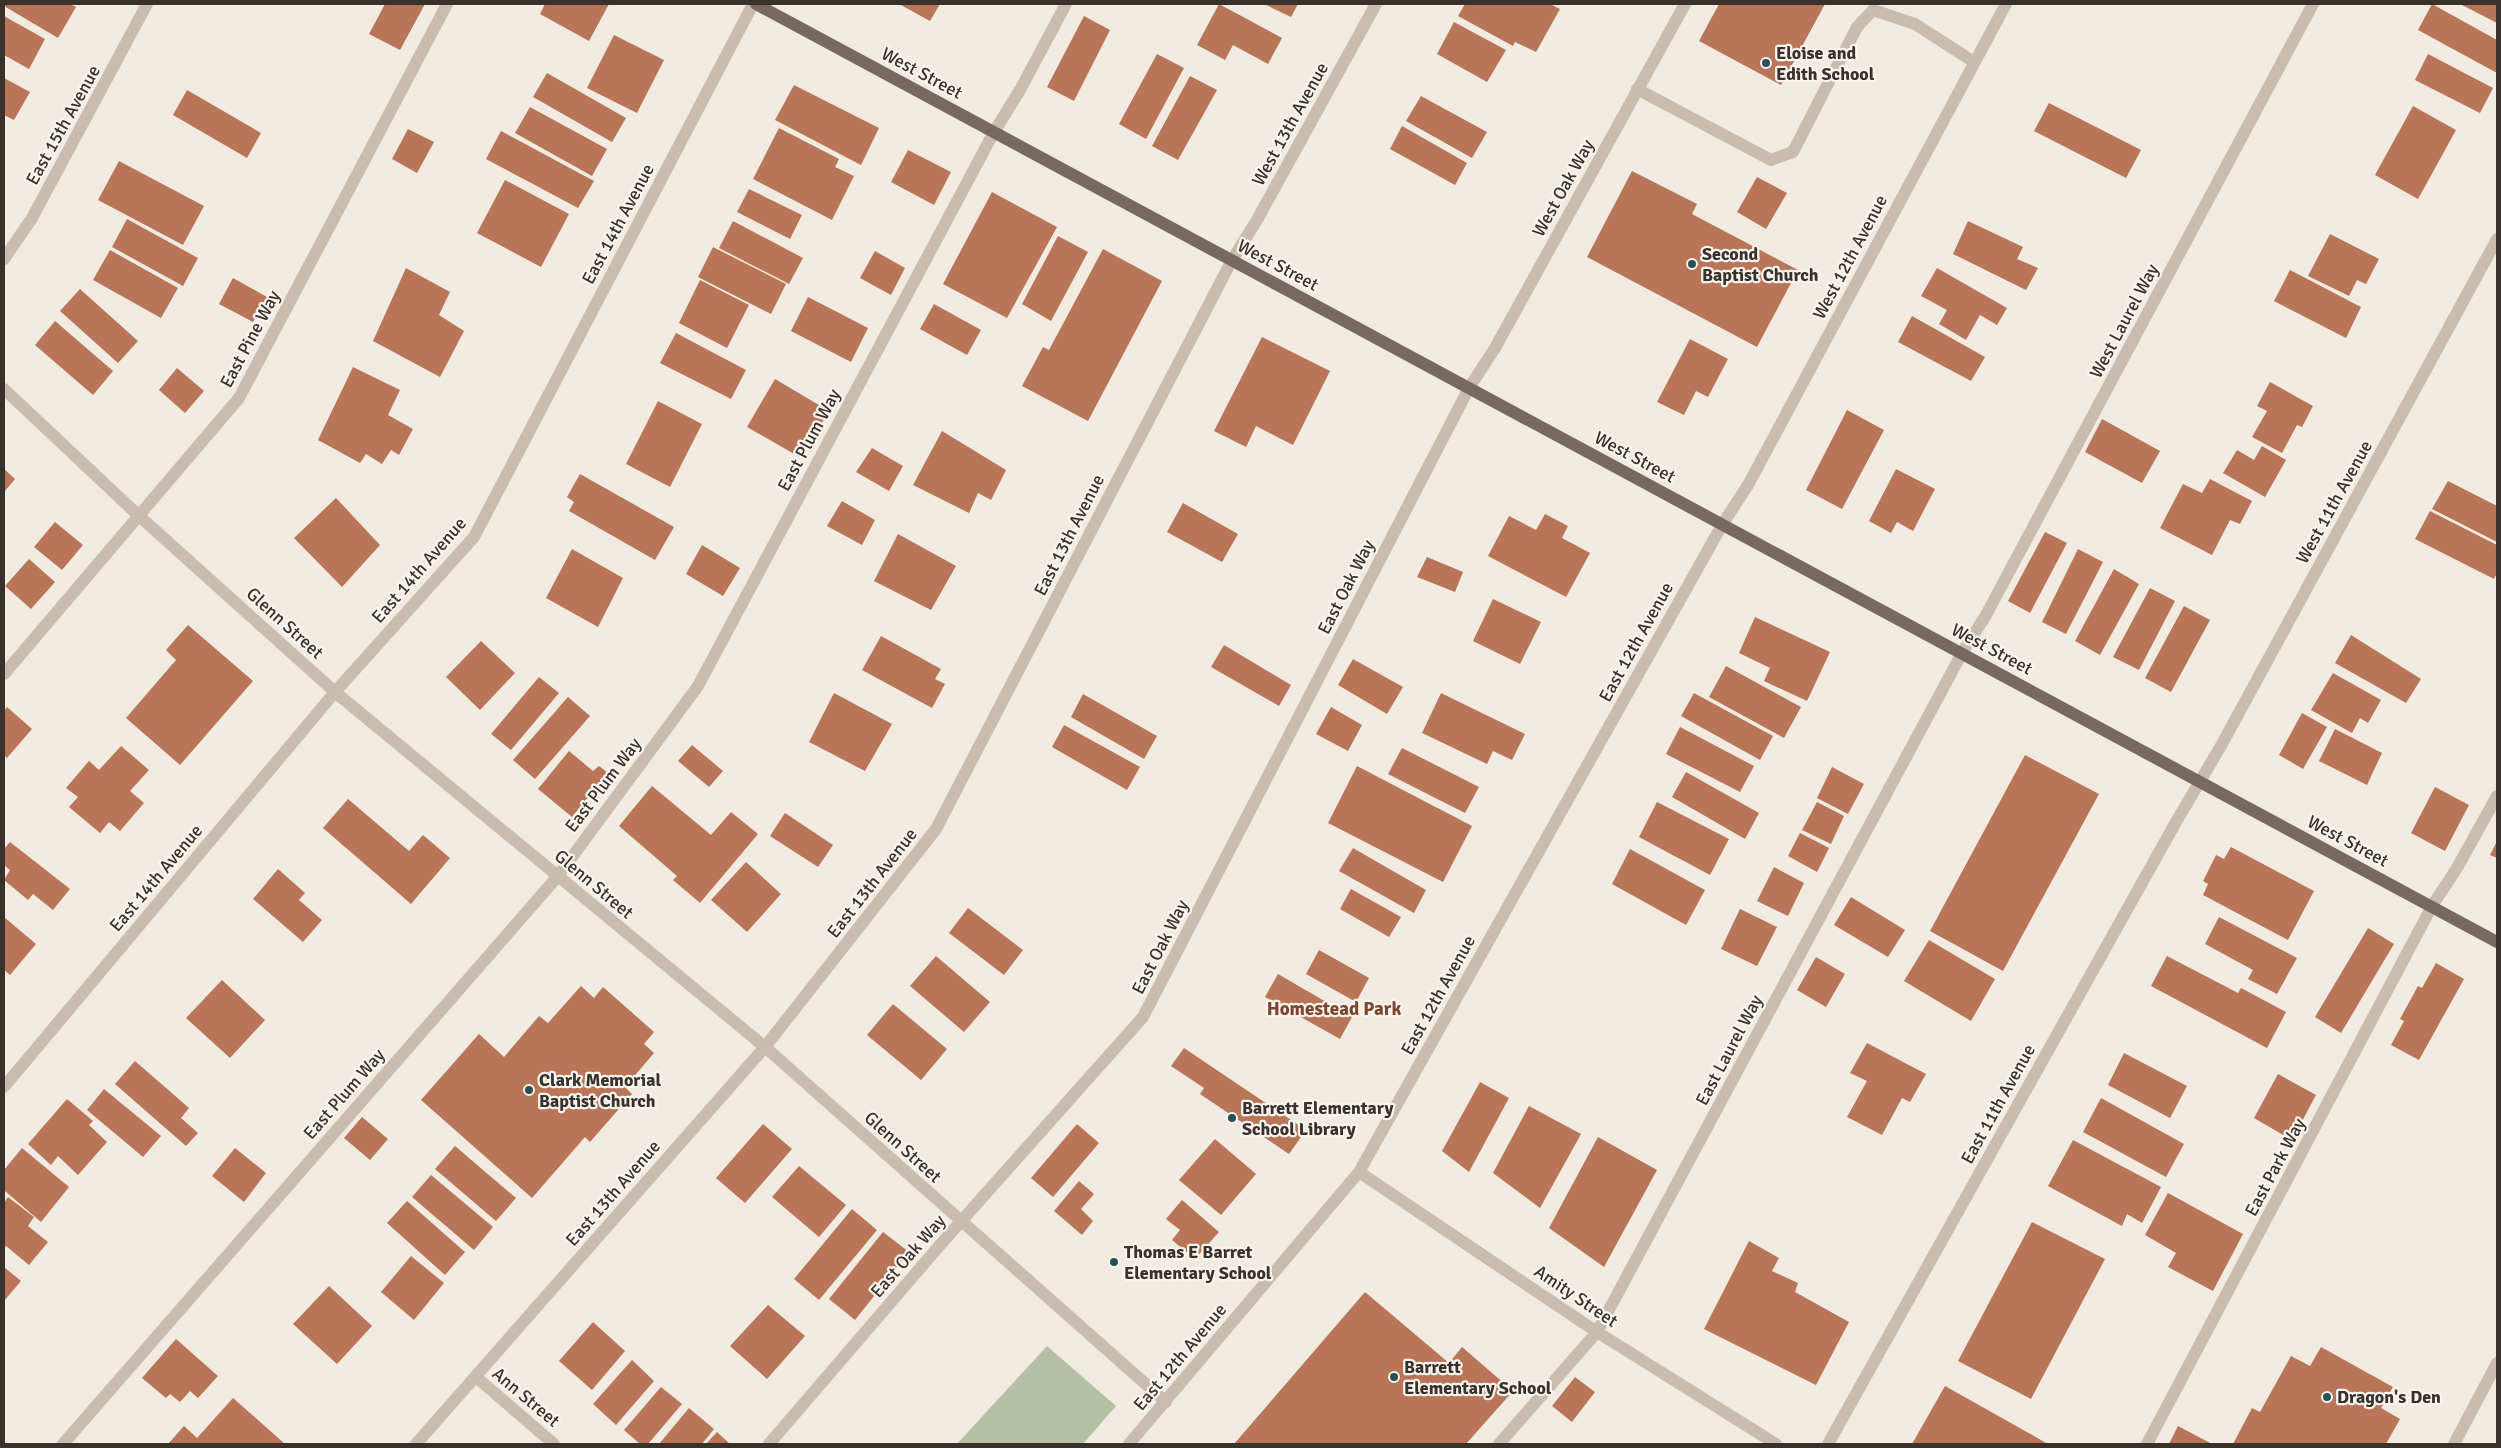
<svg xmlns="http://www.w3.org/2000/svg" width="2501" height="1448" font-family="Signika,sans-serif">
<rect width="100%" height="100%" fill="#f1ebe2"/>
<path fill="#b4bfa3" d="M 1047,1346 L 1116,1406 L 1083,1444 L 957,1444 Z"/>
<path fill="#b97558" d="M 4,4 L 70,4 L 76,7 L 58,38 L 4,6 Z
M 385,4 L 425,4 L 400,50 L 369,34 Z
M 545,4 L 609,4 L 589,41 L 540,14 Z
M 899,4 L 940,4 L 930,21 Z
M 1219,4 L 1282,38 L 1268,64 L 1233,45 L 1225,60 L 1197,45 Z
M 1264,4 L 1298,4 L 1291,17 Z
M 1465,4 L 1550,4 L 1560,9 L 1536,52 L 1515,42 L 1513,46 L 1458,16 Z
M 1719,4 L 1825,4 L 1781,85 L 1699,41 Z
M 2432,4 L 2497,40 L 2497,73 L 2418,30 Z
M 2462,4 L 2497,4 L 2497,23 L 2462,5 Z
M 4,16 L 45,39 L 29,69 L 4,55 Z
M 1084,16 L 1110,30 L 1074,101 L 1047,87 Z
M 1454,22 L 1506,50 L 1487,82 L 1437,54 Z
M 614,35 L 664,60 L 637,113 L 587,88 Z
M 1157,54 L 1184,68 L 1146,139 L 1119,124 Z
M 2428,54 L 2493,88 L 2480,113 L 2415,80 Z
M 547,73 L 626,118 L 612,142 L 533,97 Z
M 1190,76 L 1217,90 L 1178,160 L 1152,146 Z
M 4,78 L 30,92 L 14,120 L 4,115 Z
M 794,85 L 879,128 L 861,165 L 775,120 Z
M 187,90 L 261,133 L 247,158 L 173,115 Z
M 1421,96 L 1487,132 L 1472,158 L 1406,121 Z
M 2049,103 L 2141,150 L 2126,178 L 2034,131 Z
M 2413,106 L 2456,130 L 2418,199 L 2375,175 Z
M 530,107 L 607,149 L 592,176 L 515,133 Z
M 1402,126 L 1467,163 L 1455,185 L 1390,149 Z
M 779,128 L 839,159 L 835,167 L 854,176 L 832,220 L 753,179 Z
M 408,129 L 434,142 L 417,173 L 392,159 Z
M 501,131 L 594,181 L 578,208 L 486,159 Z
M 908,150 L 951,172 L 934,205 L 891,182 Z
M 119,161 L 204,206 L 183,245 L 98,200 Z
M 1632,171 L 1697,204 L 1692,214 L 1798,270 L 1757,347 L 1587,257 Z
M 1757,177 L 1787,193 L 1766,229 L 1737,212 Z
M 505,180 L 569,214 L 541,267 L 477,233 Z
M 749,189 L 802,215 L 790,239 L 737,212 Z
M 992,192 L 1057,227 L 1007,318 L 943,284 Z
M 127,219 L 198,258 L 183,286 L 112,247 Z
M 733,221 L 803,258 L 789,284 L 719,248 Z
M 1968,221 L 2023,247 L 2017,259 L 2038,268 L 2026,290 L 1953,254 Z
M 2330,234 L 2379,259 L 2366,284 L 2357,280 L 2349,296 L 2308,276 Z
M 1058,236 L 1088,252 L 1051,321 L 1022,304 Z
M 713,247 L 786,284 L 771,314 L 698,277 Z
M 1103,249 L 1162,281 L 1088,421 L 1022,386 L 1043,347 L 1049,350 Z
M 110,250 L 178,288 L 161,318 L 93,280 Z
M 875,251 L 905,268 L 891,295 L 860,278 Z
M 406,268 L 450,292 L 439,315 L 464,331 L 440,377 L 373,341 Z
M 1937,268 L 2007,308 L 1997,325 L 1980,315 L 1966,340 L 1939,324 L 1947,310 L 1921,296 Z
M 2290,270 L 2361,307 L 2346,338 L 2274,301 Z
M 233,278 L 267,297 L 253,322 L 219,304 Z
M 700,280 L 749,305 L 727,348 L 679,323 Z
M 80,289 L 138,341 L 118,363 L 60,311 Z
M 808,297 L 868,328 L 851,362 L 791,331 Z
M 934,304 L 981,330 L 967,355 L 920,329 Z
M 1912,316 L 1985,357 L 1971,381 L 1898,342 Z
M 55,321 L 113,371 L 93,395 L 35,345 Z
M 676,333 L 746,370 L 731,399 L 660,363 Z
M 1262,337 L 1330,371 L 1293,445 L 1256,426 L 1246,447 L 1214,431 Z
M 1690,339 L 1728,359 L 1708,397 L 1696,391 L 1684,415 L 1657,402 Z
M 353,367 L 400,390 L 388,415 L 413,429 L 399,455 L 391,450 L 382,464 L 366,454 L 360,463 L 318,440 Z
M 177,368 L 204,391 L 185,413 L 159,390 Z
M 775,379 L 829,411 L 801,458 L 747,427 Z
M 2270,382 L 2313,406 L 2302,427 L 2297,425 L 2282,453 L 2252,437 L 2267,411 L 2257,406 Z
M 658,401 L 702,424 L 670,487 L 626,464 Z
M 1847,410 L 1884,430 L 1842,509 L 1806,490 Z
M 2102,419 L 2160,451 L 2142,483 L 2085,452 Z
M 942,431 L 1006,470 L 991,500 L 978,493 L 969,513 L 913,485 Z
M 2262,446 L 2286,460 L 2265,497 L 2223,473 L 2237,450 L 2254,460 Z
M 872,448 L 903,466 L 889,491 L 856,472 Z
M 4,469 L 15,479 L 4,492 Z
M 1896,469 L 1935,489 L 1913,531 L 1897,522 L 1891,533 L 1869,521 Z
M 580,474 L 674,527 L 655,560 L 569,511 L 574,502 L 567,497 Z
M 2210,479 L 2252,501 L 2240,524 L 2230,520 L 2212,555 L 2160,528 L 2183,484 L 2202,493 Z
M 2448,481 L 2497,506 L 2497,542 L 2432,509 Z
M 336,498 L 380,545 L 342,587 L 294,538 Z
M 842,501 L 875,520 L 862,545 L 827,526 Z
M 1183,503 L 1238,534 L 1222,562 L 1167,532 Z
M 2430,511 L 2497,545 L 2497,573 L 2494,579 L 2415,539 Z
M 1545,514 L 1568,526 L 1562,538 L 1590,553 L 1566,597 L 1488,556 L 1509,516 L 1536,530 Z
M 55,522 L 83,545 L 62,570 L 34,547 Z
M 2045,532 L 2067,543 L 2030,613 L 2008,601 Z
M 898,534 L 956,566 L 931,610 L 874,581 Z
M 702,545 L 740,568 L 723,596 L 686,574 Z
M 572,549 L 623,578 L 598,627 L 546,598 Z
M 2078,549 L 2103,562 L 2066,634 L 2042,622 Z
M 1427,557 L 1463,572 L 1455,592 L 1417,577 Z
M 29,559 L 55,582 L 31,609 L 5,586 Z
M 2114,569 L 2139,584 L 2100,655 L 2075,641 Z
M 2150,588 L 2175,601 L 2139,670 L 2113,657 Z
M 1493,599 L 1541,622 L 1520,664 L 1473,641 Z
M 2184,606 L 2210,620 L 2171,692 L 2145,678 Z
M 1755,617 L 1830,652 L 1807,701 L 1764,681 L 1770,668 L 1739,653 Z
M 188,625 L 253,681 L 180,765 L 126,718 L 176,660 L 166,650 Z
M 2351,635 L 2421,679 L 2406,703 L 2335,663 Z
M 881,636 L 941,669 L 935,679 L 945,684 L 932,708 L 862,670 Z
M 481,641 L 515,673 L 480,710 L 446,677 Z
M 1224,645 L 1291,685 L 1279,706 L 1211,667 Z
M 1353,659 L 1403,687 L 1387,714 L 1338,685 Z
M 1726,666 L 1801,707 L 1784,738 L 1709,697 Z
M 2333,673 L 2381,700 L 2368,723 L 2360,718 L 2352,733 L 2311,710 Z
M 539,677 L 559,693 L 511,750 L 491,734 Z
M 834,693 L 892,724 L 865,771 L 809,742 Z
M 1441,693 L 1525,734 L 1512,760 L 1493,751 L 1487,764 L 1422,733 Z
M 1694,693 L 1773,736 L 1760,760 L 1681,716 Z
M 1083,694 L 1157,736 L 1144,759 L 1071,717 Z
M 568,697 L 590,716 L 535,779 L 513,760 Z
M 7,707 L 32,729 L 7,758 L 4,755 L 4,711 Z
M 1331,707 L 1362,725 L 1348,751 L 1316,734 Z
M 2302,713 L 2327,727 L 2303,769 L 2279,755 Z
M 1064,725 L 1140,767 L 1127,790 L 1052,747 Z
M 1680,727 L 1754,766 L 1740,792 L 1666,754 Z
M 2335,729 L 2382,753 L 2367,785 L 2319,761 Z
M 692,745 L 723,771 L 709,787 L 678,761 Z
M 121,746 L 149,770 L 130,791 L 144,803 L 120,831 L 109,822 L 100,833 L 69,807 L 78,797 L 66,788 L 89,761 L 99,770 Z
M 1402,748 L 1479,787 L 1465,813 L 1388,774 Z
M 569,751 L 593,771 L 599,766 L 608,773 L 572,817 L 538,789 Z
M 2025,755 L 2099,794 L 2003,971 L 1930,931 Z
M 1357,766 L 1472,826 L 1443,882 L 1328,823 Z
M 1832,767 L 1864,784 L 1848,814 L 1817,798 Z
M 1686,772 L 1759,813 L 1745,839 L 1672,797 Z
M 652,786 L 711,835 L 731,812 L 758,834 L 700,903 L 673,880 L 677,876 L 619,826 Z
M 2435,787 L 2469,805 L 2445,851 L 2411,833 Z
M 348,799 L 409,851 L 423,835 L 450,858 L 411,904 L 323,828 Z
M 1657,802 L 1729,839 L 1710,875 L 1639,837 Z
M 1817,802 L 1844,816 L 1831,844 L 1802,830 Z
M 785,813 L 833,845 L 818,867 L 770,836 Z
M 1800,833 L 1829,848 L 1817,872 L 1788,856 Z
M 2497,841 L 2497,858 L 2490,855 Z
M 10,842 L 70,889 L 53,910 L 33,894 L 28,900 L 4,880 L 10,870 L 4,865 L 4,849 Z
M 2231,847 L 2314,891 L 2288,940 L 2203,895 L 2208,884 L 2203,881 L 2216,855 L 2224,859 Z
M 1353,848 L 1426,890 L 1414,913 L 1339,871 Z
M 1630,849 L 1705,890 L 1686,925 L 1612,884 Z
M 746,862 L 781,894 L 747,932 L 711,900 Z
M 1774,867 L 1804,883 L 1788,916 L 1757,901 Z
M 278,869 L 305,893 L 299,900 L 322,920 L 303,942 L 253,899 Z
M 1351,889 L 1401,917 L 1389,937 L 1340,909 Z
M 1851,897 L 1905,930 L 1888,957 L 1834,925 Z
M 968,908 L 1023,950 L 1004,975 L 949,933 Z
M 1740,909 L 1777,927 L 1757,966 L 1721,949 Z
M 4,917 L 36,944 L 10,975 L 4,970 Z
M 2219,917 L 2297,958 L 2277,994 L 2248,979 L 2253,970 L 2205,944 Z
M 2368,928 L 2394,944 L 2341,1033 L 2315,1017 Z
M 1929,940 L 1995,979 L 1971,1021 L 1904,981 Z
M 1319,950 L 1369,978 L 1356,1002 L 1306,974 Z
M 936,956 L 990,1002 L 964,1032 L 910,986 Z
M 2167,956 L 2238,993 L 2241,988 L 2286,1012 L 2267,1048 L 2151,986 Z
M 1816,957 L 1845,974 L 1826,1007 L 1797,990 Z
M 2436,963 L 2464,979 L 2419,1060 L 2391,1045 L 2404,1021 L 2400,1019 L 2418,986 L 2422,988 Z
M 1278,974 L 1352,1017 L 1340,1039 L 1265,997 Z
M 222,980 L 265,1020 L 230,1058 L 186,1018 Z
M 581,986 L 594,998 L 603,987 L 654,1032 L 644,1044 L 654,1053 L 625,1087 L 632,1094 L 590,1142 L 585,1137 L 532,1198 L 421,1100 L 479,1034 L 504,1057 L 539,1016 L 548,1023 Z
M 893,1004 L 947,1049 L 921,1080 L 867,1035 Z
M 1867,1043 L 1926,1074 L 1910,1102 L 1902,1098 L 1882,1135 L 1847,1117 L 1867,1081 L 1850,1073 Z
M 1184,1048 L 1306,1130 L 1289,1154 L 1200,1094 L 1204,1088 L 1171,1066 Z
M 2124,1053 L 2187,1086 L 2170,1118 L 2108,1085 Z
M 135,1061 L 189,1108 L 181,1118 L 198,1133 L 186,1146 L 115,1084 Z
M 2278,1074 L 2316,1095 L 2292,1140 L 2254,1118 Z
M 1480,1082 L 1509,1098 L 1469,1172 L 1442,1151 Z
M 104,1089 L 161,1136 L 143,1157 L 87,1110 Z
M 2101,1098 L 2184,1144 L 2166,1177 L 2083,1132 Z
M 67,1099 L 93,1121 L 89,1125 L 107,1142 L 78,1175 L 58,1156 L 51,1165 L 28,1144 Z
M 1529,1106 L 1581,1134 L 1540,1208 L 1493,1173 Z
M 362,1117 L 388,1139 L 370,1160 L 344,1138 Z
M 763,1124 L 792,1149 L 745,1203 L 716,1178 Z
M 1077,1124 L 1099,1143 L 1053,1197 L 1031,1178 Z
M 1598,1137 L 1657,1170 L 1604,1267 L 1549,1228 Z
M 1215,1139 L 1256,1174 L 1221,1215 L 1179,1180 Z
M 2073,1140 L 2161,1187 L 2142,1223 L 2127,1214 L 2122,1226 L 2048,1186 Z
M 455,1146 L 516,1198 L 496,1221 L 435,1169 Z
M 22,1148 L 69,1187 L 41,1222 L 5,1191 L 4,1193 L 4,1170 Z
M 235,1148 L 266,1173 L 244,1202 L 212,1176 Z
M 799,1166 L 846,1205 L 819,1237 L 772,1197 Z
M 431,1175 L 493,1227 L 474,1250 L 412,1197 Z
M 1079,1181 L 1094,1194 L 1081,1209 L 1093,1221 L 1082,1235 L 1054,1211 Z
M 2168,1193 L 2243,1234 L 2213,1291 L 2168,1267 L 2176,1253 L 2145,1235 Z
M 8,1197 L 34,1217 L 28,1226 L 48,1242 L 29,1265 L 6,1246 L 4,1249 L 4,1203 Z
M 1182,1200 L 1219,1232 L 1195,1259 L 1172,1240 L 1180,1230 L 1166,1219 Z
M 407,1201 L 465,1252 L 445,1275 L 387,1223 Z
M 852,1209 L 877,1230 L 819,1300 L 794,1279 Z
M 2032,1222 L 2105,1259 L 2031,1399 L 1958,1361 Z
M 883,1232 L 909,1252 L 855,1320 L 829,1299 Z
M 1749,1241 L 1779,1258 L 1772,1271 L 1798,1283 L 1795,1292 L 1849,1322 L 1816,1385 L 1704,1329 Z
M 411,1256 L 444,1283 L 414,1320 L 381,1292 Z
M 4,1267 L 21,1281 L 4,1301 Z
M 329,1286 L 372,1326 L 337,1364 L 293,1324 Z
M 1365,1292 L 1449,1363 L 1462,1347 L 1513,1391 L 1466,1444 L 1234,1444 Z
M 768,1305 L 805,1336 L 767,1379 L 730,1346 Z
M 593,1322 L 625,1351 L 592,1390 L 559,1361 Z
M 176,1339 L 218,1376 L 198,1398 L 190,1391 L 180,1402 L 170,1394 L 166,1398 L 142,1378 Z
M 2321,1347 L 2393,1387 L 2381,1408 L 2400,1419 L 2386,1444 L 2233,1444 L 2252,1408 L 2260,1412 L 2291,1356 L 2310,1366 Z
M 632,1360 L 654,1381 L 616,1425 L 593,1404 Z
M 1575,1377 L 1595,1392 L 1572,1422 L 1552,1406 Z
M 1945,1386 L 2048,1444 L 1912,1444 Z
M 661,1387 L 682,1404 L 648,1444 L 640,1444 L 624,1430 Z
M 233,1398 L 285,1444 L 168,1444 L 184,1426 L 197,1438 Z
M 689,1408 L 714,1429 L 702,1444 L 659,1444 Z
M 2178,1426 L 2212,1444 L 2169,1444 Z
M 717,1432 L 730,1444 L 706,1444 Z"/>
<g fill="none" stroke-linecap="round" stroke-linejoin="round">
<path stroke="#c8bcaf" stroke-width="12" d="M 1637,89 L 1771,160 L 1793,152 L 1857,27 L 1873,10 L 1915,24 L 1974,62
M 4,259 L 32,218 L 147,4
M 4,389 L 138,515 L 335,692 L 765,1047 L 1166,1402
M 4,674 L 239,398 L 447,4
M 4,1087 L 335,692 L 474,537 L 753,4
M 1359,1172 L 1597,1332 L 1776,1444
M 476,1377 L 554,1444
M 63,1444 L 558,876 L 698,686 L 994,132 L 1020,90 L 1066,4
M 416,1444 L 765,1047 L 936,829 L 1232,260 L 1257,220 L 1376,4
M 769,1444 L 940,1245 L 1143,1017 L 1469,388 L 1495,348 L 1685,4
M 1129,1444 L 1359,1172 L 1722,525 L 1748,485 L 2006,4
M 1499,1444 L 1597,1332 L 1962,653 L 1986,615 L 2313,4
M 1828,1444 L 2176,822 L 2222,744 L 2497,239
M 2147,1444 L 2432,906 L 2457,868 L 2497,796
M 2454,1444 L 2497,1363"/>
<path stroke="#78695f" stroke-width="12" d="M 756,4 L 2497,942"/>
</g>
<g fill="#265055" stroke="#f9f5ee" stroke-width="2">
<circle cx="1766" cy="63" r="5"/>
<circle cx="1692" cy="264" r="5"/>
<circle cx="529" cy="1090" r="5"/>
<circle cx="1232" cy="1118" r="5"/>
<circle cx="1114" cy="1262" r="5"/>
<circle cx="1394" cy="1377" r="5"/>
<circle cx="2327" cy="1397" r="5"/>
</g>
<g text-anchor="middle" stroke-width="4.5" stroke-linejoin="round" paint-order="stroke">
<g font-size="18" font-weight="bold" fill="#38312c" stroke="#f9f5ee" text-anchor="start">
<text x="1776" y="59">Eloise and<tspan x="1776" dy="21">Edith School</tspan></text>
<text x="1702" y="260">Second<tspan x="1702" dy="21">Baptist Church</tspan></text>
<text x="539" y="1086">Clark Memorial<tspan x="539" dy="21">Baptist Church</tspan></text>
<text x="1242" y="1114">Barrett Elementary<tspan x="1242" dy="21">School Library</tspan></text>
<text x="1124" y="1258">Thomas E Barret<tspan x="1124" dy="21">Elementary School</tspan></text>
<text x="1404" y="1373">Barrett<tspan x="1404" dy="21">Elementary School</tspan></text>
<text x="2337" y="1403">Dragon's Den</text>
</g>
<g font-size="18" fill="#38312c" stroke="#f9f5ee">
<text transform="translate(922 73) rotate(28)" y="6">West Street</text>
<text transform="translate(1290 124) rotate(-61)" y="6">West 13th Avenue</text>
<text transform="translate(63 125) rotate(-61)" y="6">East 15th Avenue</text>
<text transform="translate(1563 188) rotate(-61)" y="6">West Oak Way</text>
<text transform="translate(618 224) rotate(-62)" y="6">East 14th Avenue</text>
<text transform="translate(1850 257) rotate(-62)" y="6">West 12th Avenue</text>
<text transform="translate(1278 265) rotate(28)" y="6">West Street</text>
<text transform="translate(2124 321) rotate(-62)" y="6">West Laurel Way</text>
<text transform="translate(250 339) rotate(-62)" y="6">East Pine Way</text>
<text transform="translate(809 440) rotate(-62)" y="6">East Plum Way</text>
<text transform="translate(1635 457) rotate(28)" y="6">West Street</text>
<text transform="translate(2334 502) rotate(-61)" y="6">West 11th Avenue</text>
<text transform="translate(1069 535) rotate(-63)" y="6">East 13th Avenue</text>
<text transform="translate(419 570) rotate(-49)" y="6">East 14th Avenue</text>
<text transform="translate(1346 587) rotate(-63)" y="6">East Oak Way</text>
<text transform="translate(285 623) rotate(42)" y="6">Glenn Street</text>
<text transform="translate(1636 642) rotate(-61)" y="6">East 12th Avenue</text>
<text transform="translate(1992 649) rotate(28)" y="6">West Street</text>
<text transform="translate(603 785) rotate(-53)" y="6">East Plum Way</text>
<text transform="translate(2348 841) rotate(28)" y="6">West Street</text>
<text transform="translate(156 878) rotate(-50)" y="6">East 14th Avenue</text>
<text transform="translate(872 883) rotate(-52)" y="6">East 13th Avenue</text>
<text transform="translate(594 884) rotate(40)" y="6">Glenn Street</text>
<text transform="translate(1160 947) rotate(-63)" y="6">East Oak Way</text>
<text transform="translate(1438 995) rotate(-61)" y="6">East 12th Avenue</text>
<text transform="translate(1729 1050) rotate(-62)" y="6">East Laurel Way</text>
<text transform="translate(344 1094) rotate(-49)" y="6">East Plum Way</text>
<text transform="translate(1998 1104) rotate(-61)" y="6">East 11th Avenue</text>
<text transform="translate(903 1147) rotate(42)" y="6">Glenn Street</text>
<text transform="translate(2275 1167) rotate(-62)" y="6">East Park Way</text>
<text transform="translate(613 1193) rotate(-49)" y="6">East 13th Avenue</text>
<text transform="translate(908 1256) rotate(-49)" y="6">East Oak Way</text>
<text transform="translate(1576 1296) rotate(34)" y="6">Amity Street</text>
<text transform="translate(1180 1357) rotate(-50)" y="6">East 12th Avenue</text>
<text transform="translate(526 1397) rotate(40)" y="6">Ann Street</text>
</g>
<g font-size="19" font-weight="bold" fill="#7e452e" stroke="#f9f5ee">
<text x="1334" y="1015">Homestead Park</text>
</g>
</g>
<rect width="2501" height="1448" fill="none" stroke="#38312c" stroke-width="10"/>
</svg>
